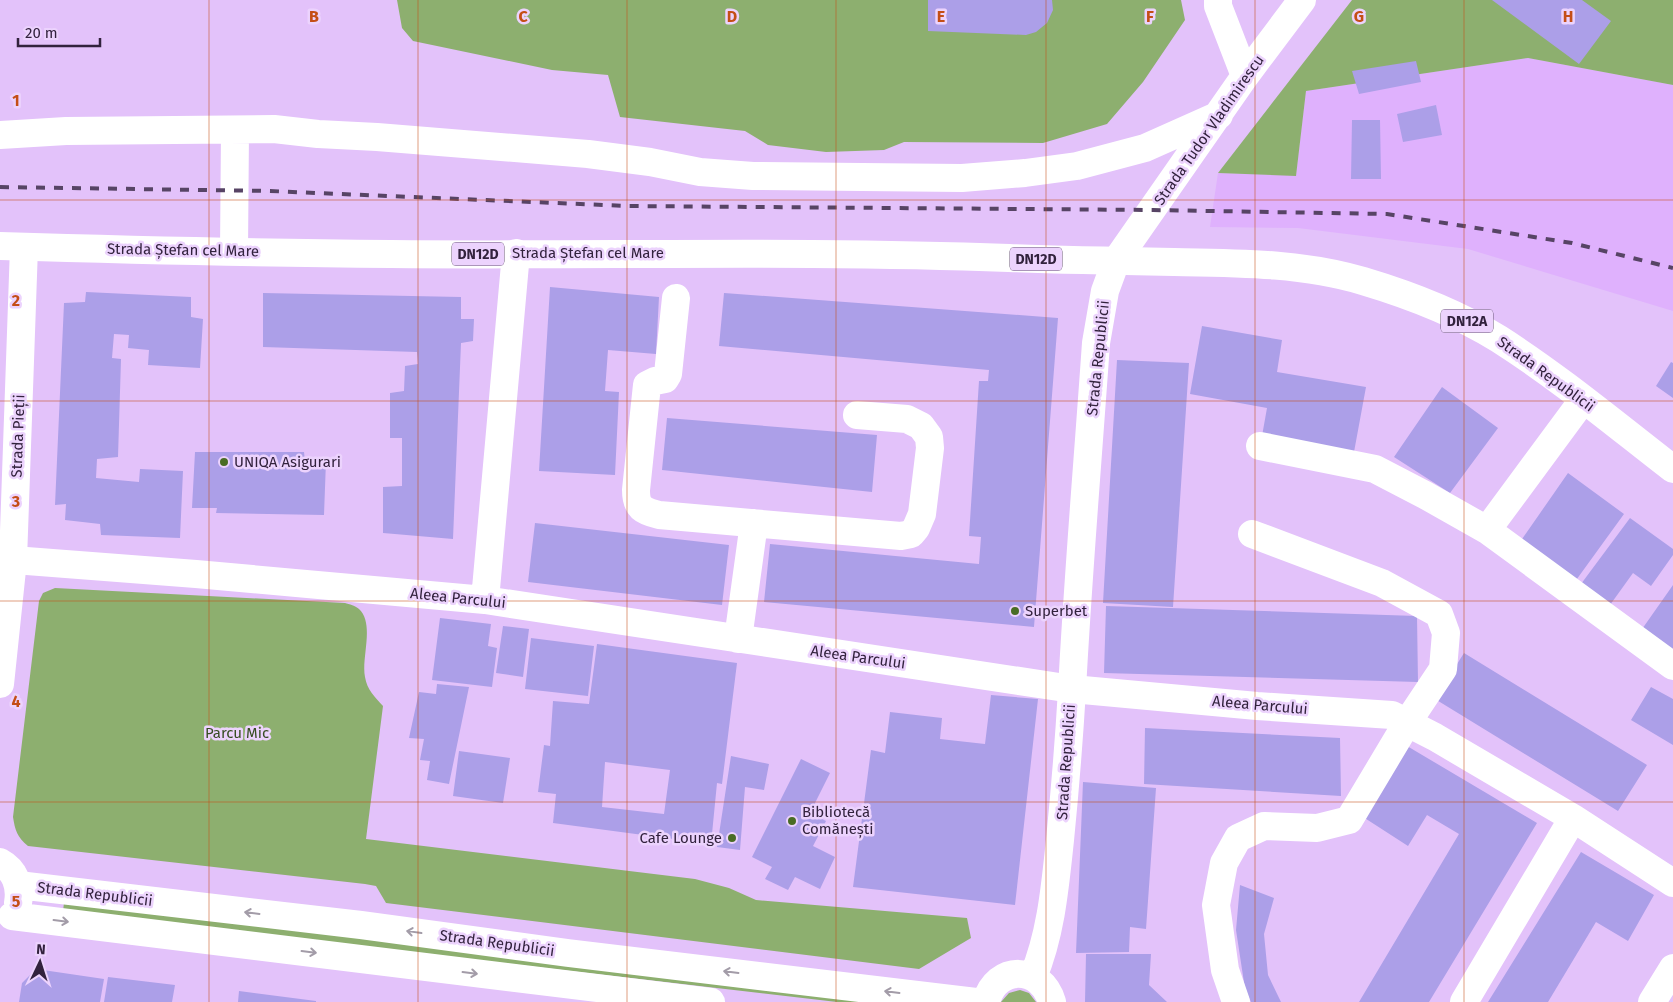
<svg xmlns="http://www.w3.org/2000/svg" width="1673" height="1002" font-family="'Fira Sans',sans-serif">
<rect width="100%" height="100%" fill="#e3c2fa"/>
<path fill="#dfb1fd" d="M 1528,58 L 1673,85 L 1673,311 L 1468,249 L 1298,228 L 1210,227 L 1218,173 L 1296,175 L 1306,91 Z"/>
<path fill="#8daf6f" d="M 397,0 L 1181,0 L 1185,20 L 1143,82 L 1107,124 L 1043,143 L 904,142 L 884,150 L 826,152 L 768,145 L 745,131 L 620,117 L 608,75 L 552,70 L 413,41 L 402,28 Z
M 1352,0 L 1673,0 L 1673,85 L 1528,58 L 1306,91 L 1296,176 L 1218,173 Z
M 55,588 L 345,603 C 349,604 356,606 359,609 C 375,624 361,658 365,677 C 367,690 375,697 383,706 L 366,839 L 695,879 L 729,888 L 756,900 L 967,918 L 971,938 L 919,969 L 386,903 L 376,886 L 365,884 L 28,846 C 17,837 15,830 13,817 L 39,601 L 43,593 Z
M 64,902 L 905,1002 L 837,1002 L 63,912 Z
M 1020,990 L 1029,993 L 1036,1002 L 1001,1002 L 1009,993 Z"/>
<path fill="#ac9fe8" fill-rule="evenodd" d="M 928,0 L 1052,0 L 1053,10 L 1047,23 L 1036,32 L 1026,35 L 928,31 Z
M 1492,0 L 1582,0 L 1611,21 L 1579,64 Z
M 1416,61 L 1421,82 L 1359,94 L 1352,71 Z
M 1436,105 L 1442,135 L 1403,142 L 1397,114 Z
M 1352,120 L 1380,120 L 1381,179 L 1351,179 Z
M 550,287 L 659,297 L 656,354 L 608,350 L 605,391 L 619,392 L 615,475 L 539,471 Z
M 86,292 L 191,297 L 191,317 L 203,319 L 200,368 L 148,365 L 149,350 L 128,348 L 129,335 L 114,334 L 112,358 L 121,359 L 118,457 L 97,459 L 96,478 L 139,482 L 140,469 L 183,471 L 180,538 L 101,535 L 100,524 L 65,520 L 66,504 L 55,505 L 64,303 L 85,302 Z
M 263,293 L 461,297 L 461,319 L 474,319 L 473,341 L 461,343 L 453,539 L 383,533 L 383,487 L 402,486 L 402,438 L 390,438 L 390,393 L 404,391 L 405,366 L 418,364 L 417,352 L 263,347 Z
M 724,293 L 1058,318 L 1034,627 L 764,602 L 770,544 L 979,564 L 981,537 L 969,536 L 979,381 L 988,381 L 989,370 L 719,346 Z
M 1202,326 L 1282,340 L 1277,372 L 1366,387 L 1354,452 L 1262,436 L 1267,408 L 1190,394 Z
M 1117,360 L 1189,363 L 1173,607 L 1103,603 Z
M 1671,362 L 1673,363 L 1673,398 L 1656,386 Z
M 1442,387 L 1498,428 L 1450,493 L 1394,457 Z
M 667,418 L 877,435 L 872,492 L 662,470 Z
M 195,452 L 304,452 L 305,461 L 326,461 L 324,515 L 216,513 L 217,508 L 192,508 Z
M 1568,473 L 1624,514 L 1574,583 L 1520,542 Z
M 1630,518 L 1673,549 L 1673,555 L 1651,586 L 1633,573 L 1610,605 L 1581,584 Z
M 535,523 L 729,545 L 722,605 L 528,582 Z
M 1673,585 L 1673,654 L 1640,632 Z
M 1106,606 L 1417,616 L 1418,682 L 1104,673 Z
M 440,618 L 491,624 L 488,646 L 497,648 L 492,687 L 432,680 Z
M 503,626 L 529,629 L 523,677 L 496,673 Z
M 531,638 L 594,646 L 588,696 L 525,689 Z
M 597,644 L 737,663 L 722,784 L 717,783 L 711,844 L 553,823 L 556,794 L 538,792 L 544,745 L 550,746 L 553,701 L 589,704 ZM 605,762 L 670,770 L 664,814 L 602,807 Z
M 1464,653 L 1647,765 L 1618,811 L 1435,699 Z
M 437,684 L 469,687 L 449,784 L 427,780 L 430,761 L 420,760 L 424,739 L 409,738 L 419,692 L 436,694 Z
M 1651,687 L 1673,699 L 1673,745 L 1631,720 Z
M 991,695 L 1038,699 L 1015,905 L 853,887 L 871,750 L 885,753 L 890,712 L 942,718 L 940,739 L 985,744 Z
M 1145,728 L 1340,738 L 1341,796 L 1144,784 Z
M 1407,746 L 1537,823 L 1429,1002 L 1359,1002 L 1459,834 L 1427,815 L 1408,846 L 1360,815 Z
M 459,751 L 510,758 L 503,803 L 453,796 Z
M 731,756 L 769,764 L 764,790 L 745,787 L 740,850 L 717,847 Z
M 801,759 L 830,773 L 810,813 L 826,821 L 813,846 L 835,857 L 820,889 L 795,877 L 788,890 L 765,879 L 772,867 L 752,857 Z
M 1083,782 L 1156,788 L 1146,929 L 1130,927 L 1129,952 L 1076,953 Z
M 1581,852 L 1654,895 L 1628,941 L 1596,922 L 1548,1002 L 1488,1002 Z
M 1240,885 L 1274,898 L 1264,934 L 1268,975 L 1281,1002 L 1251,1002 L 1245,989 L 1236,930 Z
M 1086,954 L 1151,954 L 1149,985 L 1167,1002 L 1085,1002 Z
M 36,969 L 104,979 L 100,1002 L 19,1002 L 22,983 Z
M 108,977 L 175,985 L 172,1002 L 104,1002 Z
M 239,991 L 316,1001 L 316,1002 L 238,1002 Z"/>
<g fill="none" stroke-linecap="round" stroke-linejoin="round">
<path stroke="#fff" stroke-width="28" d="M 1218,0 L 1218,6 L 1245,76
M 0,135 L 66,131 L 274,129 L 318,134 L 377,137 L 588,154 L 650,162 L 700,172 L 753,176 L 962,178 L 1025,173 L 1077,166 L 1145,148 L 1219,115
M 234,251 L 235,130
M 1116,261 L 1245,76 L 1302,0
M 676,298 L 668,374 L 665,379 L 655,381 L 647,385 L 636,490 C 636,508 643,511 659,515 L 901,536 L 911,534 L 916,528 L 922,514 L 930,448 L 929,437 L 921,426 L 907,419 L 857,415
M 1260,446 L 1375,469 L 1425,495 L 1487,530 L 1673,666
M 1487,530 L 1583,400
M 0,559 L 196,574 L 485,600 L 1072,689 L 1257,706 L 1392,715 L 1435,737 L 1573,818 L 1673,883
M 485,600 L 516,253
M 738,639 L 754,523
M 1236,1002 L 1225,970 L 1216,905 L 1224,863 L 1238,838 L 1264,826 L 1317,828 L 1349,820 L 1407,723 L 1443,669 L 1446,633 L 1439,614 L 1382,583 L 1252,534
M 1464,1002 L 1573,818
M 1652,1002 L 1673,968"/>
<path stroke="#fff" stroke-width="28" d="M 0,684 L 13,560 L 24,247
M 0,862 C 15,870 21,886 18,903
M 18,885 L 361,925 L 568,953 L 976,1002
M 12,916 L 711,1002
M 1033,977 C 1051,934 1055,887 1060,840 C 1065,790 1069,740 1072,690 C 1078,574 1088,459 1096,343 L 1105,291 L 1116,261
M 986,1002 C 996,964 1041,965 1052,1002"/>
<path stroke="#fff" stroke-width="28" d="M 0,246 C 130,250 261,253 391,254 C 597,256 803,250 1009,258 C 1064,260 1119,261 1174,262 C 1237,263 1303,263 1363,281 C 1410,295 1457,313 1499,339 C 1560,378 1616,425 1673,469"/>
<path stroke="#574465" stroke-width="4" stroke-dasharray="9 9" stroke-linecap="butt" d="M 0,187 L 270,191 L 628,206 L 1153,210 L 1387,214 L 1572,243 L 1673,268"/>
</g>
<defs><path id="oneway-shaft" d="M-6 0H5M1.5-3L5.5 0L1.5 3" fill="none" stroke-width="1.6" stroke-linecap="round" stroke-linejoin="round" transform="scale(1.25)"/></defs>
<g stroke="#a39ca8">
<use href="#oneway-shaft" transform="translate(252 913) rotate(-173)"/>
<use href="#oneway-shaft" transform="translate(61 921) rotate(7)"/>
<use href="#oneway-shaft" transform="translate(414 932) rotate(-172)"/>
<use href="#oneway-shaft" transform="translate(309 952) rotate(7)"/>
<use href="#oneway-shaft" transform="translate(731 972) rotate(-173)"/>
<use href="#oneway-shaft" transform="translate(470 973) rotate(7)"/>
<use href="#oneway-shaft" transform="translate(892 992) rotate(-173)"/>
</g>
<path fill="none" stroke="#c44e16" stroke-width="1" stroke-opacity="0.55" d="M 209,0 L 209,1002M 418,0 L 418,1002M 627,0 L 627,1002M 836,0 L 836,1002M 1046,0 L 1046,1002M 1255,0 L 1255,1002M 1464,0 L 1464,1002M 0,200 L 1673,200M 0,401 L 1673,401M 0,601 L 1673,601M 0,802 L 1673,802"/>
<g fill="#496c24" stroke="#ecd3fd" stroke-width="2">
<circle cx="224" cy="462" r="5"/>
<circle cx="1015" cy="611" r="5"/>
<circle cx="792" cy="821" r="5"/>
<circle cx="732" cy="838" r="5"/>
</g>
<g text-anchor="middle" stroke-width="5" stroke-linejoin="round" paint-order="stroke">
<g fill="#ecd3fd" stroke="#6a5777" stroke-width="1">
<rect x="452" y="242.5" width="52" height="23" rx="4"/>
<rect x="1010" y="247.5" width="52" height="23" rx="4"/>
<rect x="1441" y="309.5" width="52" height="23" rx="4"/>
</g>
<g font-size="14" font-weight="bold" fill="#32223d">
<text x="478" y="259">DN12D</text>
<text x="1036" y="264">DN12D</text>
<text x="1467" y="326">DN12A</text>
</g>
<g font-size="15" fill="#32223d" stroke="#ecd3fd">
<text transform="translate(1209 130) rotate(-55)" y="5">Strada Tudor Vladimirescu</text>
<text transform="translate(183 250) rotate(1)" y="5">Strada Ștefan cel Mare</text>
<text x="588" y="258">Strada Ștefan cel Mare</text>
<text transform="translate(1098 358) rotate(-84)" y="5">Strada Republicii</text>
<text transform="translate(1546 374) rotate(36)" y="5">Strada Republicii</text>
<text transform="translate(18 436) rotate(-88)" y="5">Strada Pieții</text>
<text transform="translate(458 598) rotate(6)" y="5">Aleea Parcului</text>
<text transform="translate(858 657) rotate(8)" y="5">Aleea Parcului</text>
<text transform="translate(1260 705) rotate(5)" y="5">Aleea Parcului</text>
<text transform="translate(1066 762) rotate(-86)" y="5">Strada Republicii</text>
<text transform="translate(95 894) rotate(7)" y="5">Strada Republicii</text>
<text transform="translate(497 943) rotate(8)" y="5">Strada Republicii</text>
</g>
<g font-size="15" fill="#32223d" stroke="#ecd3fd" text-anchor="start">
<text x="234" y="467">UNIQA Asigurari</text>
<text x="1025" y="616">Superbet</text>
<text x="802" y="817">Bibliotecă<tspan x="802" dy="17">Comănești</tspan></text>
<text x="722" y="843" text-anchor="end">Cafe Lounge</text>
</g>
<g font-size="15" fill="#364d21" stroke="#ecd3fd">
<text x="237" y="738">Parcu Mic</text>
</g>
</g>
<g font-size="16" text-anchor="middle" font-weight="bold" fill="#c44e16" stroke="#ecd3fd" stroke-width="5" stroke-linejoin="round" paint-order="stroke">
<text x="314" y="22">B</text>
<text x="523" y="22">C</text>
<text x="732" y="22">D</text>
<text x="941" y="22">E</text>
<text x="1150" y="22">F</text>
<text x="1359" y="22">G</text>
<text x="1568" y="22">H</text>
<text x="16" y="106">1</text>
<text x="16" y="306">2</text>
<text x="16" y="507">3</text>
<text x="16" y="707">4</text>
<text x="16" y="907">5</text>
</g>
<g transform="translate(40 962) rotate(4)" stroke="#ecd3fd" stroke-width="4" paint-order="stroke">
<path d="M0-4L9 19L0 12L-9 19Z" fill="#32223d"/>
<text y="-8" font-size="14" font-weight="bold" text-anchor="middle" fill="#32223d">N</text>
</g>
<path d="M18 38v8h82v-8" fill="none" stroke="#32223d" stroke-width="2.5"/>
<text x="25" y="38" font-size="15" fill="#32223d" stroke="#ecd3fd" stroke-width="4" paint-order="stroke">20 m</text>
</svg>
